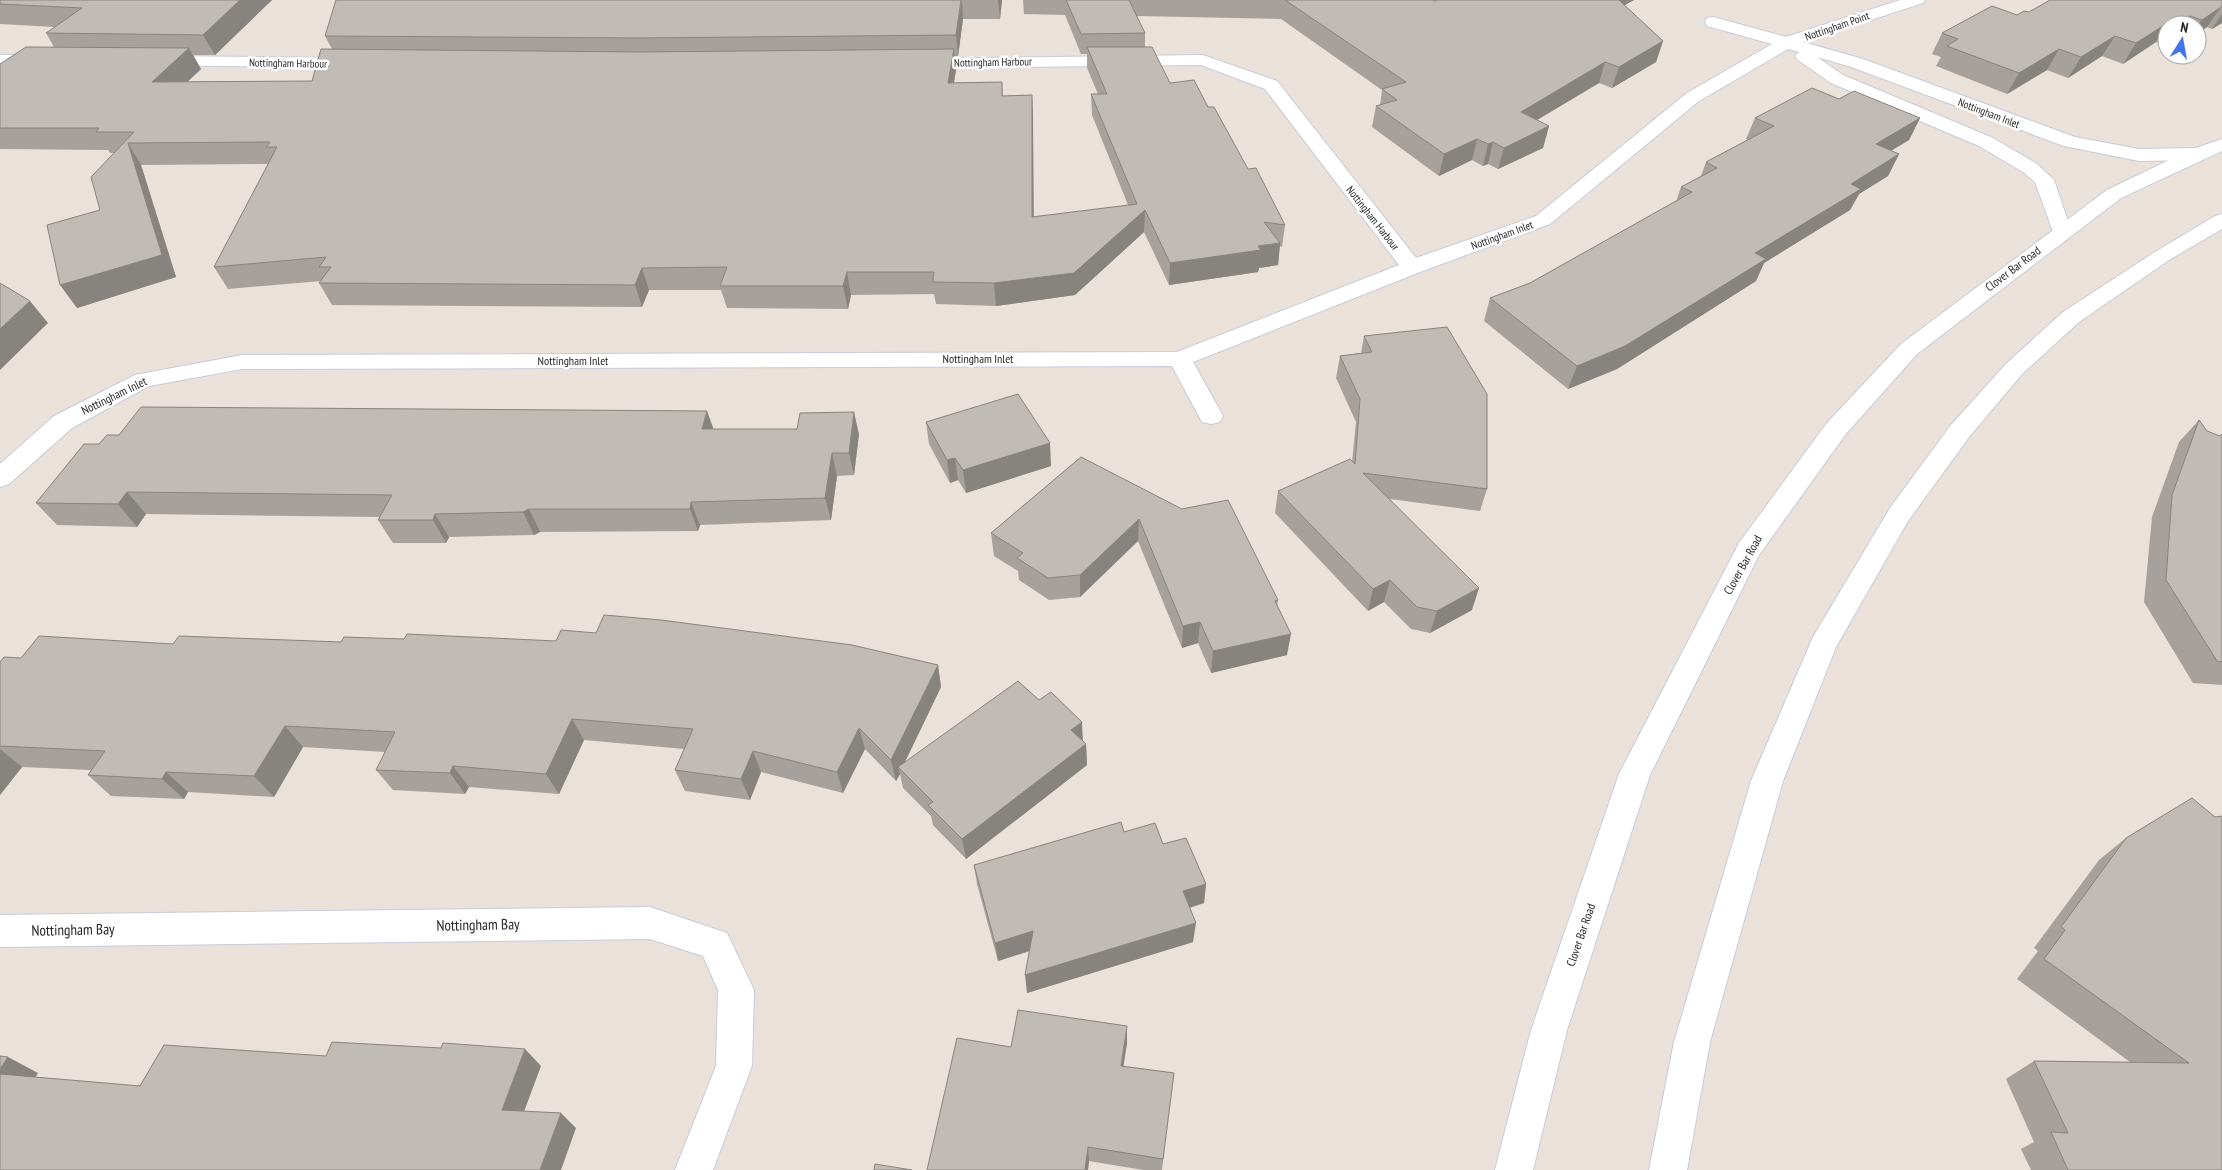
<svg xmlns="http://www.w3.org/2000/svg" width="2222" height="1170" font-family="'PT Sans Narrow',sans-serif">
<rect width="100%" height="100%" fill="#e9e1da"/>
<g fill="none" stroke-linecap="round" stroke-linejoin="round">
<g stroke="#c8cdd8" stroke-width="2">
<path id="street" d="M 1900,0 L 1925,0 L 1923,3 L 1803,42 L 1863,59 L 2075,137 L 2139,149 L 2197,148 L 2204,150 L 2207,154 L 2204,158 L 2197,160 L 2139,161 L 2064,146 L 1851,67 L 1817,57 L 1843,75 L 1993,138 L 2037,164 L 2054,180 L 2072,233 L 2069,237 L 2062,239 L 2055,237 L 2035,182 L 2023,172 L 1979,146 L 1831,83 L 1798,60 L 1795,56 L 1799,52 L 1788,49 L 1699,101 L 1550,224 L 1420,272 L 1193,362 L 1223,416 L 1220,422 L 1211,424 L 1202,422 L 1172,366 L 242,369 L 149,386 L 72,428 L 9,484 L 0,487 L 0,464 L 54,416 L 135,375 L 242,355 L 1177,352 L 1399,265 L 1265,89 L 1201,65 L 917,68 L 911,67 L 908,63 L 911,59 L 1203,55 L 1277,81 L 1416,258 L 1536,216 L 1687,93 L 1772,44 L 1707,26 L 1705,22 L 1707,18 L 1713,17 L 1786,37 Z
M 0,55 L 44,55 L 50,56 L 53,60 L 50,64 L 44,65 L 0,65 Z
M 159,56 L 354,58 L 360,59 L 363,63 L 360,67 L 354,68 L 153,65 L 150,61 L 153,57 Z
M 650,907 L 727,933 L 754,990 L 752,1066 L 713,1170 L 675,1170 L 716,1066 L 718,990 L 703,956 L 650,939 L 0,947 L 0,915 Z"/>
</g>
<g stroke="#c8cdd8" stroke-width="2">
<path id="secondary" d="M 2222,139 L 2222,151 L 2121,198 L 1917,354 L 1845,435 L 1759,555 L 1650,775 L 1567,1030 L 1533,1170 L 1495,1170 L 1531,1030 L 1619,774 L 1739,543 L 1827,423 L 1901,344 L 2107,190 L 2190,150 Z
M 2222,214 L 2222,229 L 2169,260 L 2079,322 L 2022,374 L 1969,437 L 1908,521 L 1836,647 L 1783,781 L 1710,1042 L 1687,1170 L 1649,1170 L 1674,1042 L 1751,781 L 1813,637 L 1890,508 L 1951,425 L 2006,364 L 2063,312 L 2155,252 L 2215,216 Z"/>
</g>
<use href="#street" fill="#fff" fill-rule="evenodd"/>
<use href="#secondary" fill="#fff" fill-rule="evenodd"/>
</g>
<path fill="#a6a19d" d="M 0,0 L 272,0 L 215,55 L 193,55 L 201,69 L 187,82 L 312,81 L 332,49 L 325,36 L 336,0 L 1002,0 L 1000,19 L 963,19 L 958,56 L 954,56 L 956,70 L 954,83 L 1002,82 L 1003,96 L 1032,95 L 1033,117 L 1033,217 L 1128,205 L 1092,115 L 1091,94 L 1098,94 L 1087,68 L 1087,54 L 1081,54 L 1065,15 L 1024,14 L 1023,0 L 1432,0 L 1434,1 L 1437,0 L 1634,0 L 1624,5 L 1663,41 L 1656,62 L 1612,88 L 1599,83 L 1537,120 L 1549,126 L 1543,148 L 1498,169 L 1488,164 L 1483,166 L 1472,160 L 1439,176 L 1372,127 L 1376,106 L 1380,105 L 1382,90 L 1281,19 L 1137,16 L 1145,33 L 1145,47 L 1170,83 L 1208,107 L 1248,169 L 1285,225 L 1282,247 L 1280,246 L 1278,265 L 1259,268 L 1258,272 L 1169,285 L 1144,232 L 1075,295 L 996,306 L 936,304 L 934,294 L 851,295 L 848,309 L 727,308 L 721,290 L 649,290 L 642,307 L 332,305 L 319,283 L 321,281 L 228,289 L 214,267 L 268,164 L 141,165 L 176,277 L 77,308 L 114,153 L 110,153 L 108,150 L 0,149 L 0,64 L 54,47 L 46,33 L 55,27 L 0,24 Z
M 2222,0 L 2222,23 L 2212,29 L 2207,27 L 2197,34 L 2197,25 L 2167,25 L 2167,42 L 2164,45 L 2156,42 L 2123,64 L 2102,56 L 2068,78 L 2047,70 L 2007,94 L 1936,66 L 1941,57 L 1932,54 L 1942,33 L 2029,12 Z
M 1839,99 L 1920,118 L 1909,140 L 1890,151 L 1899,154 L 1888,176 L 1859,194 L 1850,210 L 1764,263 L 1756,281 L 1617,369 L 1568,389 L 1484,321 L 1490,298 L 1530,283 L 1676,202 L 1681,187 L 1701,176 L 1706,162 L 1748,140 L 1746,139 L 1755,118 Z
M 1364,336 L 1487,489 L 1480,511 L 1390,499 L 1472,610 L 1430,633 L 1411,629 L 1384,602 L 1368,611 L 1275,513 L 1278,491 L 1352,462 L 1356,422 L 1336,378 L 1340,356 L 1361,353 Z
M 2199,420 L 2207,431 L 2220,436 L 2222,434 L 2222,685 L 2193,683 L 2144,602 L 2152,517 L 2179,442 Z
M 926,422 L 1051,466 L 966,493 L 958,480 L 950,483 L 929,444 Z
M 713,429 L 859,434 L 854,475 L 837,476 L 831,520 L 700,525 L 698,531 L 540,532 L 534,535 L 449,537 L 446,543 L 393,543 L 378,520 L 380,517 L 146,514 L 137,527 L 57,525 L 36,503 L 99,444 L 119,435 Z
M 1081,457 L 1278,600 L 1277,606 L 1287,655 L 1211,673 L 1198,643 L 1182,648 L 1138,541 L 1080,597 L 1049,600 L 1019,580 L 1018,571 L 994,556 L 991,533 Z
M 173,644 L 938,665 L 941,687 L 905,762 L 1083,741 L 1086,744 L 1087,765 L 966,859 L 933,825 L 931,816 L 903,788 L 900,774 L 896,781 L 865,749 L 843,793 L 761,772 L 750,800 L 685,791 L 675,770 L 684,749 L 584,740 L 559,794 L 469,787 L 465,794 L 393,790 L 376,770 L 385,752 L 303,747 L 274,797 L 188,792 L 184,799 L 111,796 L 88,775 L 91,770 L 22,767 L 0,795 L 0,662 L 21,658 Z
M 1124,832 L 1163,844 L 1206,884 L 1204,903 L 1190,908 L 1193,942 L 1027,993 L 1030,951 L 998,961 L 977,884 L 974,865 Z
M 2126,838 L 2222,1170 L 2031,1170 L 2021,1149 L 2034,1142 L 2006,1079 L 2034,1061 L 2130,1062 L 2017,979 L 2038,951 L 2034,948 L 2099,860 Z
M 1127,1043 L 1123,1066 L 1174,1073 L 1162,1170 L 1143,1170 L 1089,1161 L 1088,1170 L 927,1170 L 1011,1047 Z"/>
<path fill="#87837f" d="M 240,0 L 272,0 L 215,55 L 203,35 Z
M 962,0 L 963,19 L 958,56 L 956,35 Z
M 998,0 L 1002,0 L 1000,19 Z
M 1612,0 L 1634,0 L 1607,15 Z
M 2221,7 L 2207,27 L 2197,34 L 2197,26 L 2202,20 Z
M 2222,14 L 2222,23 L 2212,29 Z
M 2190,16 L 2184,25 L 2176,25 L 2177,24 Z
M 2169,22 L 2156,42 L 2123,64 L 2136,43 Z
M 2115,36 L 2102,56 L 2068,78 L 2081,57 Z
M 1663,41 L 1656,62 L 1612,88 L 1619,67 Z
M 189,48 L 201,69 L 165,103 L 152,82 Z
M 954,49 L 956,70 L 950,104 L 948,83 Z
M 2059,49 L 2047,70 L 2007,94 L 2019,73 Z
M 1605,62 L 1599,83 L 1515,133 L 1521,112 Z
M 1032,95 L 1033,117 L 1034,239 L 1032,217 Z
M 1920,118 L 1909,140 L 1866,166 L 1876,144 Z
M 1549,126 L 1543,148 L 1498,169 L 1504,148 Z
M 1477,139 L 1472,160 L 1439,176 L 1444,154 Z
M 1493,142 L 1488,164 L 1483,166 L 1488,144 Z
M 128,143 L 141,165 L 176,277 L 77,308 L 60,285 L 162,255 Z
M 1899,154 L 1888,176 L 1859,194 L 1850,210 L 1764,263 L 1756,281 L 1617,369 L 1568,389 L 1577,366 L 1755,253 L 1851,184 Z
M 1145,210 L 1144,232 L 1075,295 L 996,306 L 994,283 Z
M 1280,243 L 1278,265 L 1259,268 L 1258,272 L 1169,285 L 1170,263 L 1258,246 Z
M 642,268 L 649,290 L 642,307 L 635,285 Z
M 847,272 L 851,295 L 848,309 L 843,286 Z
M 30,301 L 48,323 L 0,370 L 0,329 Z
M 707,411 L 715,433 L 702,429 Z
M 854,412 L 859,434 L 854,475 L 849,453 Z
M 1050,443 L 1051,466 L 966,493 L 963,470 Z
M 832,453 L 837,476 L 831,520 L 825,498 Z
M 955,458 L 958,480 L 950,483 L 947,460 Z
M 127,492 L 146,514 L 137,527 L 118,504 Z
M 691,502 L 700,525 L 698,531 L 690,509 Z
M 529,509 L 540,532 L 534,535 L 523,512 Z
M 435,514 L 449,537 L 446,543 L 433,520 Z
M 1139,519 L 1138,541 L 1080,597 L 1080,575 Z
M 1390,580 L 1384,602 L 1368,611 L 1373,589 Z
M 1479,588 L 1472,610 L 1430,633 L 1437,611 Z
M 1200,622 L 1198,643 L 1182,648 L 1183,626 Z
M 1291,634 L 1287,655 L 1211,673 L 1213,651 Z
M 938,665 L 941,687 L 901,770 L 898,767 L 900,774 L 896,781 L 891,760 Z
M 572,719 L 584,740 L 559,794 L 546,774 Z
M 1082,722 L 1083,743 L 1071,730 Z
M 285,726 L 303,747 L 274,797 L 254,776 Z
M 859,728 L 865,749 L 843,793 L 837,772 Z
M 1086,744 L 1087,765 L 966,859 L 962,839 Z
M 0,749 L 22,767 L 0,795 Z
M 753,751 L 761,772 L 750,800 L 741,779 Z
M 453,766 L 469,787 L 465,794 L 450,773 Z
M 166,772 L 188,792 L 184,799 L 162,779 Z
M 1206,884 L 1204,903 L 1181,910 L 1183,891 Z
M 1196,923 L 1193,942 L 1027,993 L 1025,975 Z
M 1033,931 L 1035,949 L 998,961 L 995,943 Z
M 1127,1026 L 1127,1043 L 1121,1082 L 1121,1066 Z
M 525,1049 L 541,1066 L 519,1125 L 502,1110 Z
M 8,1057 L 38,1073 L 28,1090 L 0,1075 L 0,1069 Z
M 561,1113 L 576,1128 L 561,1170 L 540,1170 Z
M 1088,1147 L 1089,1161 L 1088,1170 L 1085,1170 Z"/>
<path fill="#c1bbb6" stroke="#87837f" d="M 0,0 L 240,0 L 203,35 L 46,33 L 82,8 L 0,4 Z
M 336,0 L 961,0 L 956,35 L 639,38 L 325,36 Z
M 1066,0 L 1129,0 L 1145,33 L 1081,34 Z
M 1285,0 L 1432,0 L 1434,1 L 1437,0 L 1619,0 L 1663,41 L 1619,67 L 1605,62 L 1521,112 L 1549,126 L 1504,148 L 1493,142 L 1488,144 L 1477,139 L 1444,154 L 1376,106 L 1397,100 L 1382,89 L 1406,82 Z
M 2050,0 L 2222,0 L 2222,7 L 2221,7 L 2202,20 L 2190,16 L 2177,24 L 2169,22 L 2136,43 L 2115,36 L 2081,57 L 2059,49 L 2019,73 L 1947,46 L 1958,39 L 1942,33 L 1992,6 L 2017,15 L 2024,11 L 2029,12 Z
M 26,47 L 189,48 L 152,82 L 312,81 L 321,49 L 639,52 L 954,49 L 948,83 L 1002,82 L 1002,96 L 1032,95 L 1032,217 L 1137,204 L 1091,94 L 1107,94 L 1087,47 L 1152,47 L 1170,83 L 1194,80 L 1208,107 L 1214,107 L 1248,169 L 1256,168 L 1285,225 L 1264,222 L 1280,243 L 1258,246 L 1261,250 L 1170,263 L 1145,210 L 1074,273 L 994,283 L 933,282 L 934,272 L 847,272 L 843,286 L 720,286 L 727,267 L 642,268 L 635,285 L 319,283 L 331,267 L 319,267 L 326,257 L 214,267 L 277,147 L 266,147 L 270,142 L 128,143 L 162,255 L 60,285 L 47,225 L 100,210 L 91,177 L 134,132 L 96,132 L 99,128 L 0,128 L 0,64 Z
M 1812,88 L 1839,99 L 1854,91 L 1920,118 L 1876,144 L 1899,154 L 1851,184 L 1861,189 L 1755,253 L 1766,259 L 1625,346 L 1577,366 L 1490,298 L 1530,283 L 1692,192 L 1681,187 L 1717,168 L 1706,162 L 1774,126 L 1755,118 Z
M 0,283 L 30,301 L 0,329 Z
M 1447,327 L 1487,394 L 1487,489 L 1363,473 L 1479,588 L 1437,611 L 1417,607 L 1390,580 L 1373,589 L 1278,491 L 1350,459 L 1355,464 L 1360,399 L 1340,356 L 1372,352 L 1364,336 Z
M 1018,394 L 1050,443 L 963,470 L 955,458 L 947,460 L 926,422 Z
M 141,407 L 707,411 L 702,429 L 797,429 L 800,413 L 854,412 L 849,453 L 832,453 L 825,498 L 691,502 L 690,509 L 529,509 L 523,512 L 435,514 L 433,520 L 378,520 L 392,495 L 127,492 L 118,504 L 36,503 L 84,444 L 99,444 L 107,435 L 119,435 Z
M 2199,420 L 2207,431 L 2220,436 L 2222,434 L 2222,662 L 2217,661 L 2166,580 L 2172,495 Z
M 1081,457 L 1182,509 L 1228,500 L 1278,600 L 1275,601 L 1291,634 L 1213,651 L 1200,622 L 1183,626 L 1139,519 L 1080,575 L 1048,578 L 1017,558 L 1023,553 L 991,533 Z
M 604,615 L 661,620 L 852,645 L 938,665 L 891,760 L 859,728 L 837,772 L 753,751 L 741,779 L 675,770 L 693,729 L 572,719 L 546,774 L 453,766 L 450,773 L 376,770 L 395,732 L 285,726 L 254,776 L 166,772 L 162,779 L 88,775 L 105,751 L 0,746 L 0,662 L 4,657 L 21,658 L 39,636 L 173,644 L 179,636 L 341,642 L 344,637 L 404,639 L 407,634 L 556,641 L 561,630 L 596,633 Z
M 1018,681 L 1039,700 L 1051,692 L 1082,722 L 1071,730 L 1086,744 L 962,839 L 928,805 L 933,802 L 898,767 Z
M 2192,798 L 2215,817 L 2222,816 L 2222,1170 L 2068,1170 L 2051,1132 L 2068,1133 L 2034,1061 L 2189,1063 L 2044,959 L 2065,930 L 2061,927 L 2126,838 Z
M 1121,822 L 1124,832 L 1155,823 L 1163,844 L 1186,838 L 1206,884 L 1183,891 L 1196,923 L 1025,975 L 1033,931 L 995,943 L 974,865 Z
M 1018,1010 L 1127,1026 L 1121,1066 L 1174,1073 L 1163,1159 L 1088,1147 L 1085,1170 L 927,1170 L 957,1038 L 1011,1047 Z
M 332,1042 L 441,1048 L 443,1043 L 525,1049 L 502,1110 L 561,1113 L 540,1170 L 0,1170 L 0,1074 L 140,1086 L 164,1045 L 326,1056 Z
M 0,1056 L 8,1057 L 0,1069 Z
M 875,1164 L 912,1170 L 874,1170 Z"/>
<g text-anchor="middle" stroke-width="5" stroke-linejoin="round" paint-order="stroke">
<g font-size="11" fill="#272727" stroke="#fff">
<text transform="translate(1837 26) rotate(-19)" y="4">Nottingham Point</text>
<text transform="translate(993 62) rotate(-1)" y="4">Nottingham Harbour</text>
<text transform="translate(288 63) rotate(1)" y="4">Nottingham Harbour</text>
<text transform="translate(1989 113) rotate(21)" y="4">Nottingham Inlet</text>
<text transform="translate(1373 218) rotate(52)" y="4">Nottingham Harbour</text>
<text transform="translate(1502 235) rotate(-20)" y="4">Nottingham Inlet</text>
</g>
<g font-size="12" fill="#272727" stroke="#fff">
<text transform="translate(2013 269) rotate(-37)" y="4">Clover Bar Road</text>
<text x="978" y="363">Nottingham Inlet</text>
<text x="573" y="365">Nottingham Inlet</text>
<text transform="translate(114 396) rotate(-26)" y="4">Nottingham Inlet</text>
<text transform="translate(1743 565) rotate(-61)" y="4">Clover Bar Road</text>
<text transform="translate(1581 935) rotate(-71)" y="4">Clover Bar Road</text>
</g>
<g font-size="15" fill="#272727" stroke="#fff">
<text transform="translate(478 925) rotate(-1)" y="5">Nottingham Bay</text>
<text transform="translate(73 930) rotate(-1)" y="5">Nottingham Bay</text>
</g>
</g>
<g transform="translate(2182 40) rotate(11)"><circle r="24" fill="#ffffff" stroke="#a9a9a9"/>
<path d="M0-4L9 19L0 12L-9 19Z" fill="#4474eb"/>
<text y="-8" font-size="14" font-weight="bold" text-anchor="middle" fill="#272727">N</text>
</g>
</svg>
